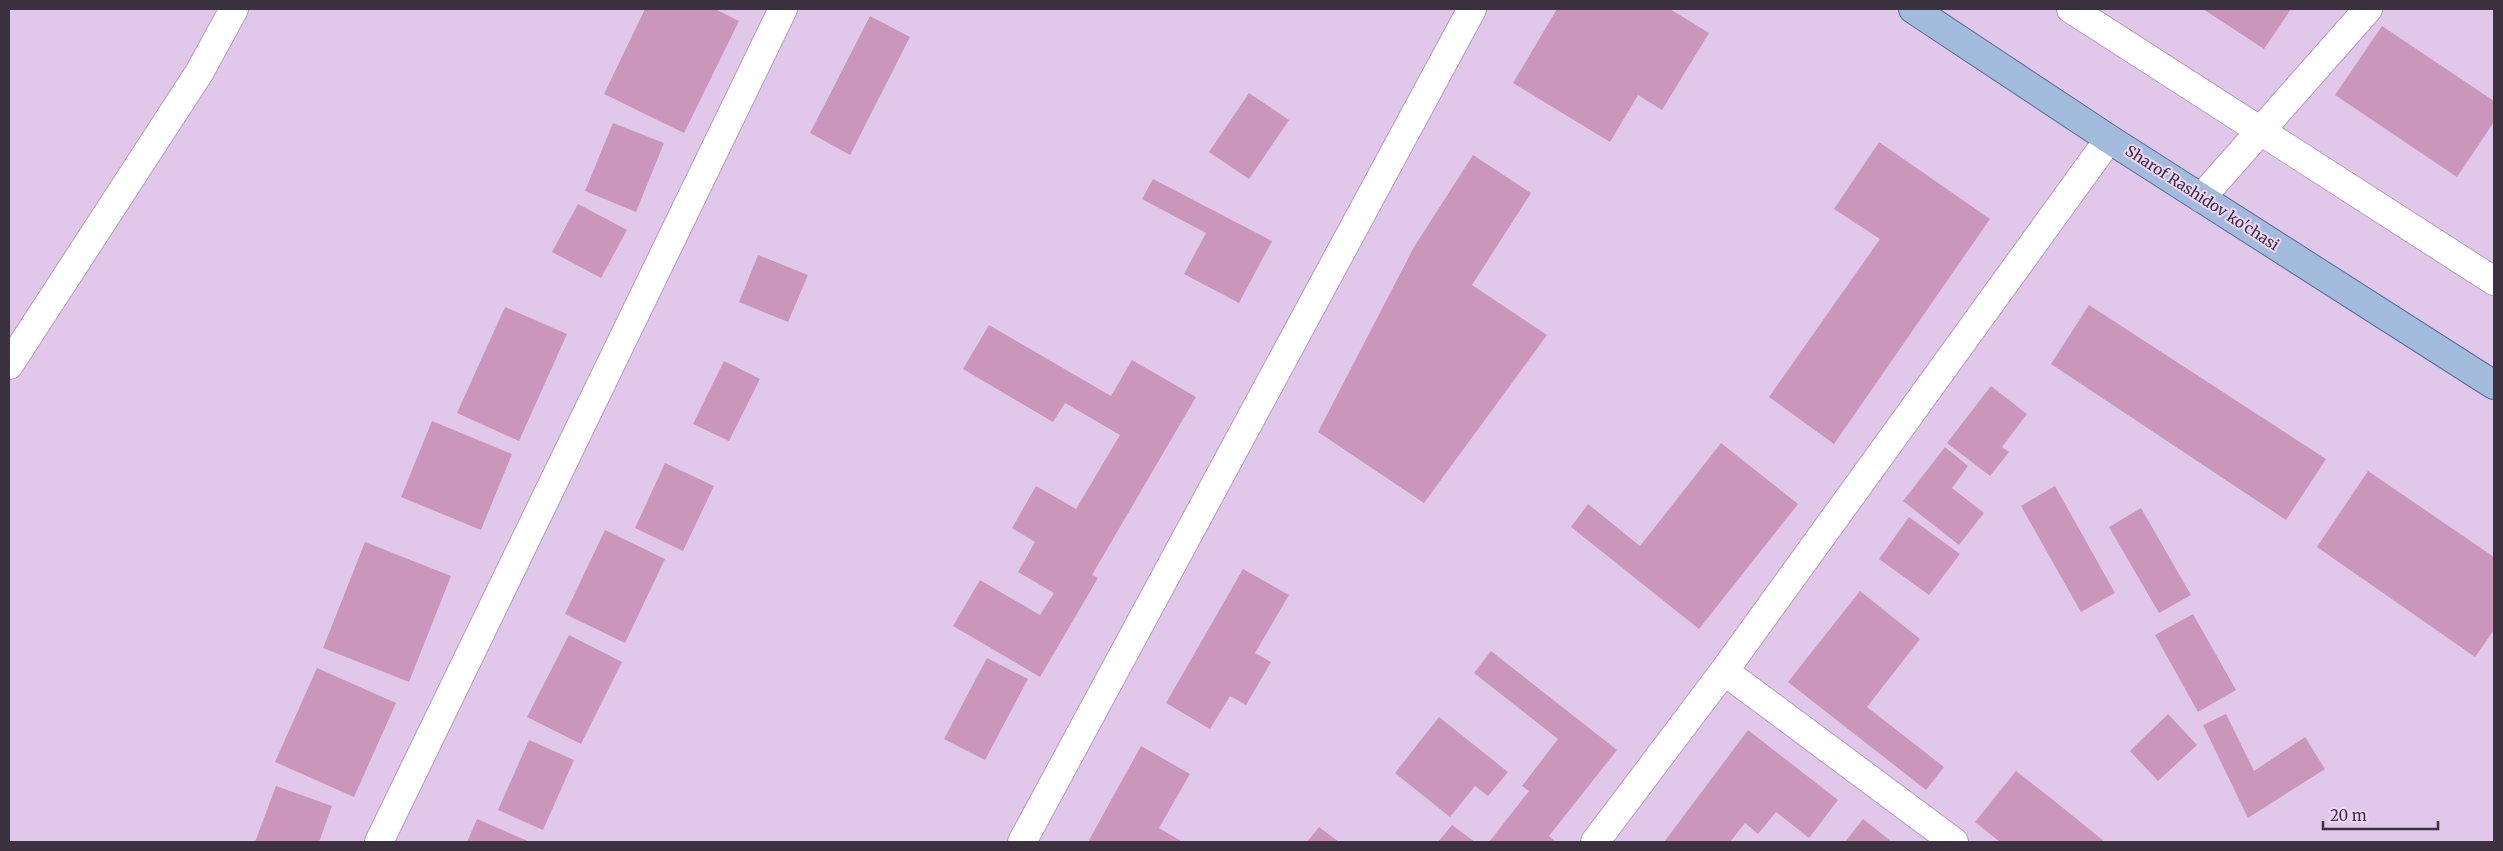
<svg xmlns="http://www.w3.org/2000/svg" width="2503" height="851" font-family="Merriweather,serif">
<rect width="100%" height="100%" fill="#e1c8eb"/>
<path fill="#cb96bc" d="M 645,9 L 715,9 L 739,21 L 684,133 L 604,94 Z
M 1557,9 L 1670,9 L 1709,33 L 1662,110 L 1638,95 L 1610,142 L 1513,83 Z
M 2203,9 L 2291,9 L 2264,49 Z
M 870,16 L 910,37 L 850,155 L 810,133 Z
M 2382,26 L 2494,101 L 2494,122 L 2457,177 L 2335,95 Z
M 1249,93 L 1289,120 L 1249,179 L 1209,152 Z
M 613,123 L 664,143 L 636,212 L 585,191 Z
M 1879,142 L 1990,219 L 1834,444 L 1769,397 L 1880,239 L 1834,209 Z
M 1473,155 L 1531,193 L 1472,285 L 1547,335 L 1424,503 L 1318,432 L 1414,247 Z
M 1153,179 L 1272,241 L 1239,303 L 1184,274 L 1206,233 L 1142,199 Z
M 578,204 L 627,230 L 601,278 L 552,252 Z
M 758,255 L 808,275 L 788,322 L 739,302 Z
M 2089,305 L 2326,459 L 2286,520 L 2051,364 Z
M 505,307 L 567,334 L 519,441 L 457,413 Z
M 989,325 L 1111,396 L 1132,360 L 1196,397 L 1092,575 L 1098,578 L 1040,677 L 953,626 L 980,580 L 1040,615 L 1054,593 L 1018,572 L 1035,542 L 1012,528 L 1036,486 L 1076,509 L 1120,435 L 1065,403 L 1053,422 L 963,369 Z
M 724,361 L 760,379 L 729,441 L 693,424 Z
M 1991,386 L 2027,414 L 2002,447 L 2009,452 L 1990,476 L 1947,443 Z
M 432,421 L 512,454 L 481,530 L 401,497 Z
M 1721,443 L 1798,504 L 1699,629 L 1571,527 L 1588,504 L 1640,546 Z
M 1945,447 L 1968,466 L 1952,488 L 1984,513 L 1959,545 L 1903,501 Z
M 665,463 L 714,486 L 683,551 L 635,528 Z
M 2368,471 L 2494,557 L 2494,630 L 2475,657 L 2317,547 Z
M 2055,486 L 2115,593 L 2081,612 L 2021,506 Z
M 2141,508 L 2191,595 L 2159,613 L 2109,527 Z
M 1909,517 L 1960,554 L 1929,595 L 1879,559 Z
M 605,530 L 665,559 L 625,643 L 565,614 Z
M 365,542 L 451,576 L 409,682 L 323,648 Z
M 1243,569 L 1289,595 L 1255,653 L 1271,662 L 1246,705 L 1230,696 L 1210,729 L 1166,703 Z
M 1860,591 L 1920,639 L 1867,707 L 1944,767 L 1926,790 L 1788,682 Z
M 2193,614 L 2236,690 L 2198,712 L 2155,635 Z
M 569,635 L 622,662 L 581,744 L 527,717 Z
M 1491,651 L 1617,750 L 1549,836 L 1556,842 L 1489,842 L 1529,791 L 1522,786 L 1558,739 L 1474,673 Z
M 987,658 L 1028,679 L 985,760 L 944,739 Z
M 317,668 L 396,703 L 354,797 L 275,762 Z
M 2168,714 L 2197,745 L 2158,781 L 2130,751 Z
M 2226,714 L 2254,771 L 2305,737 L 2325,769 L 2248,818 L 2203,725 Z
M 1439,717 L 1508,772 L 1488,796 L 1475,786 L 1450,817 L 1395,773 Z
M 1748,730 L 1838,800 L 1809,838 L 1776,812 L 1758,834 L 1745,823 L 1730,842 L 1664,842 Z
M 529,740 L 574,760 L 543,830 L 498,810 Z
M 1141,746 L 1190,774 L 1159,828 L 1181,841 L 1088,842 Z
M 2016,771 L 2052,799 L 2105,842 L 2000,842 L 1975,822 Z
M 276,786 L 332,806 L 319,842 L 255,842 Z
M 477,819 L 530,842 L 467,842 Z
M 1863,819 L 1892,842 L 1845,842 Z
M 1452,825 L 1475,842 L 1438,842 Z
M 1319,827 L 1339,842 L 1307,842 Z"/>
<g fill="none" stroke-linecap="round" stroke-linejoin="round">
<g stroke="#b49cbd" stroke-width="30">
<path id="minor" d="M 2071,9 L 2494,281
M 2201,198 L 2368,9
M 9,365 L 199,73 L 234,9
M 1724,671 L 1954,842
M 379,842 L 783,9
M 1022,842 L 1472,9
M 1595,842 L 1724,671 L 2109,139"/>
</g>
<g stroke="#566d97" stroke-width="30">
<path id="primary" d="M 1913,9 L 2109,139 L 2494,385"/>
</g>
<use href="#minor" stroke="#fff" stroke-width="28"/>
<use href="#primary" stroke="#a3bbdd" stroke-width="28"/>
</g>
<g text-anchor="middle" stroke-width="4" stroke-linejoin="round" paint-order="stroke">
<g font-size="15" fill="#3b313f" stroke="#eed5f8">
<text transform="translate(2202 198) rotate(33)" y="5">Sharof Rashidov ko'chasi</text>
</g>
</g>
<rect width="2503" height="851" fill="none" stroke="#3b313f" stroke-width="20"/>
<path d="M2323 821v8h115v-8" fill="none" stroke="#3b313f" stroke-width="2.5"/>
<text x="2330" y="821" font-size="15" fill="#3b313f" stroke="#eed5f8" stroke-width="4" paint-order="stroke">20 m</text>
</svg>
